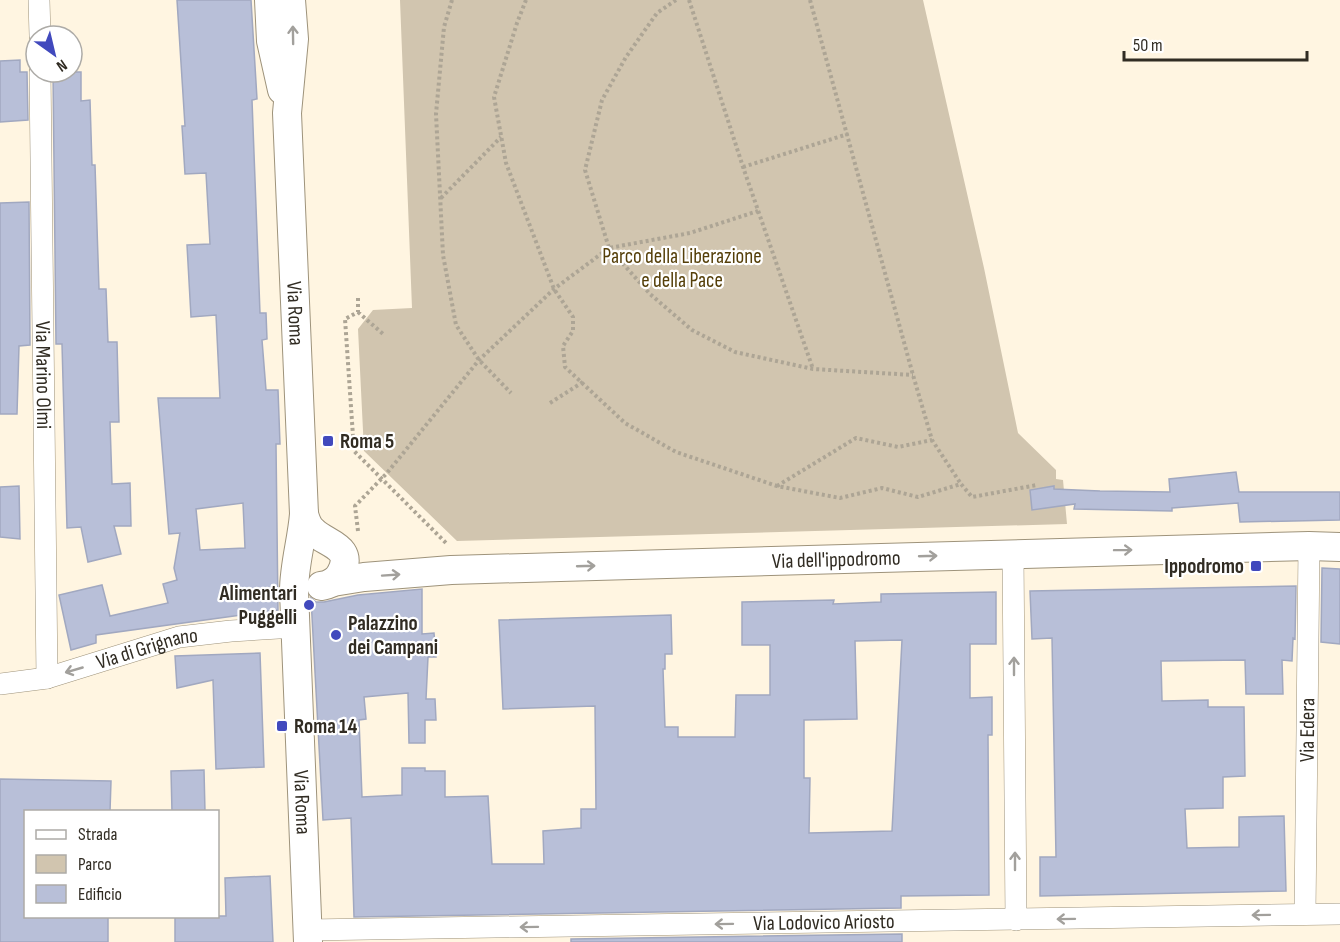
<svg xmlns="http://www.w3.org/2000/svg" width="1340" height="942" font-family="'Sofia Sans Condensed',sans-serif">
<rect width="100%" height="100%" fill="#fff5e1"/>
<path fill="#d1c5af" d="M 400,0 L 923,0 L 984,268 L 1018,433 L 1056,470 L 1056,479 L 1063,480 L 1067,524 L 457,541 L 364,451 L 358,329 L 373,310 L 412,308 Z"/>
<path fill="#b8bfd8" stroke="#a1a8c0" stroke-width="1.5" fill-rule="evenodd" d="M 177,0 L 251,0 L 257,99 L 252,100 L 260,313 L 266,313 L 267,339 L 262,340 L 266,390 L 278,390 L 280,444 L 276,444 L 278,610 L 96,635 L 96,643 L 71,650 L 59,595 L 102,585 L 110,616 L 168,603 L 163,584 L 177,580 L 174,568 L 180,533 L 169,534 L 158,398 L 220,398 L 216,315 L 191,317 L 187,245 L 210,244 L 206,173 L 185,174 L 182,126 L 185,126 ZM 243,503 L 245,548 L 200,550 L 196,509 Z
M 20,60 L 20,72 L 27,72 L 28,120 L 0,122 L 0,61 Z
M 53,72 L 81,72 L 81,101 L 90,100 L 92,165 L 95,165 L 99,289 L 106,289 L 108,342 L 117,342 L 119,422 L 110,422 L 112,484 L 130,483 L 131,526 L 114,526 L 121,554 L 88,562 L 81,527 L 67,528 L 62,344 L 56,344 Z
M 29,202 L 30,345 L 19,346 L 17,414 L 0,414 L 0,203 Z
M 1236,472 L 1239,492 L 1340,492 L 1340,520 L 1240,522 L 1238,503 L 1172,508 L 1172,511 L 1074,509 L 1075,504 L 1032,510 L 1030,490 L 1054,486 L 1054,489 L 1100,491 L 1170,492 L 1169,479 Z
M 19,486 L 20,539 L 0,537 L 0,487 Z
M 1322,568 L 1340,569 L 1340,644 L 1321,642 Z
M 1296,586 L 1295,639 L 1293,638 L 1292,661 L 1282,660 L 1283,694 L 1246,694 L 1245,660 L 1161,661 L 1162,701 L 1208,700 L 1208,707 L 1244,707 L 1245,776 L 1223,777 L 1223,808 L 1185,809 L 1187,848 L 1239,847 L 1239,817 L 1284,816 L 1286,891 L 1040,896 L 1040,857 L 1056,857 L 1052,638 L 1032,639 L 1030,591 Z
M 422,589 L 422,634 L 434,633 L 436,657 L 428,657 L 426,699 L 435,699 L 436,720 L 425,720 L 425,743 L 409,743 L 408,693 L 364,697 L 366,719 L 359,720 L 362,797 L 402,795 L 402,768 L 425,768 L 425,771 L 445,771 L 445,797 L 488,796 L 492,864 L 544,864 L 543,831 L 581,828 L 581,809 L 596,809 L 595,706 L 503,709 L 499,620 L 671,615 L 672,654 L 665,654 L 665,669 L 663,669 L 665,727 L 678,727 L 678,737 L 735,737 L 736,695 L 770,695 L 770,645 L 742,645 L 742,602 L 834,600 L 833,604 L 881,602 L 881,594 L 996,592 L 996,644 L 970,644 L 970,698 L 992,697 L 992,735 L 988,735 L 989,895 L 901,896 L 901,908 L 354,917 L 351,818 L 323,820 L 311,598 L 316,602 L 324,602 L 358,595 ZM 902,640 L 892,831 L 809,833 L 810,778 L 804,778 L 804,720 L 857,719 L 855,641 Z
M 260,653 L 264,767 L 216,769 L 213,680 L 177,688 L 175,656 Z
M 204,770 L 205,812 L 172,812 L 171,771 Z
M 0,779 L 111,781 L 110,812 L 26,812 L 26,916 L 108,916 L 108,942 L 0,942 Z
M 270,876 L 273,942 L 175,942 L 175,916 L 226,916 L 225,878 Z
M 902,934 L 902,942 L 571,942 L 571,939 Z"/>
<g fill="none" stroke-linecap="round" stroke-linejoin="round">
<g stroke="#9e937b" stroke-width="22">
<g id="street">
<path d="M 39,0 L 40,36"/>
<path id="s1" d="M 40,72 L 47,678"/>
<path d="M 1013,553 L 1016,920"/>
<path id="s2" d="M 0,684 L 47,678 L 179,637 L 231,631 L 295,627"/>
<path id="s3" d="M 1305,914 L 1309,546"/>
<path id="s4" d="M 308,930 L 1340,914"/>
</g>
</g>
<g stroke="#9e937b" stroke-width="30">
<g id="secondary">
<path d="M 269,0 L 271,41 L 282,90"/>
<path id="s5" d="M 291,0 L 294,39 L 287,113 L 304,514 C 302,540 294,565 294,591 L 308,942"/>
<path d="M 304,514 C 306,521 308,527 313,531 C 325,544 355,546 341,573 C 337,581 329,585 321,586"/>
<path id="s6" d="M 333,582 L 364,577 L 451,570 L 1309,546 L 1340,547"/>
</g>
</g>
<path stroke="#ada595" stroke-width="4" stroke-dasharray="3 3" stroke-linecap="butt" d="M 452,0 L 444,27 L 436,114 L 443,255 L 456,325 L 479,360 L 511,393
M 526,0 L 517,23 L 494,97 L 506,163 L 554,289 L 573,317 L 573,331 L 563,346 L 565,367 L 625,423 L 676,452 L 777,486 L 840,498 L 882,488 L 918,497 L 961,484 L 972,497 L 1037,485
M 676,0 L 657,13 L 626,57 L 602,100 L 585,170 L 609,248 L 650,294 L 692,330 L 735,352 L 813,369 L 913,375
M 689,0 L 743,167 L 813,369
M 810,0 L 913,375 L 932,440 L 961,484
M 743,167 L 848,134
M 441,198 L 501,137
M 358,298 L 358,312 L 345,319 L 354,451 L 447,544
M 358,312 L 383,334
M 550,403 L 583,382
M 777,486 L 856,438 L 898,447 L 932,440
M 358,531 L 355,506 L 387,473 L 479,360 L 554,289 L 609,248 L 690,233 L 758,211"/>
<use href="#street" stroke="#fff" stroke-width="21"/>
<use href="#secondary" stroke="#fff" stroke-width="28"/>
</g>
<defs><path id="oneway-shaft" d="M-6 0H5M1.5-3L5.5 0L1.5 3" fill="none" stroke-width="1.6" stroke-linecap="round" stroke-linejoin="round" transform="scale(1.5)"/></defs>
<g stroke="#a2a09c">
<use href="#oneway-shaft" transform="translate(293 35) rotate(-91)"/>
<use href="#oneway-shaft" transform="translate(1123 550) rotate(-1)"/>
<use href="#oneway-shaft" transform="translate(928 556) rotate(-2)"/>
<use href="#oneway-shaft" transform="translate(586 566) rotate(-2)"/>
<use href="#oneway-shaft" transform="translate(391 575) rotate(-4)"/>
<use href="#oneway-shaft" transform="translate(1014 666) rotate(-90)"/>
<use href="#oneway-shaft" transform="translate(74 670) rotate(164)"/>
<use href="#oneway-shaft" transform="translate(1015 861) rotate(-90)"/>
<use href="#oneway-shaft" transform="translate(1261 915) rotate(179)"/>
<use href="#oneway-shaft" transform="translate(1066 919) rotate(179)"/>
<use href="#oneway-shaft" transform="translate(724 924) rotate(179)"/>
<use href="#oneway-shaft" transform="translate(529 927) rotate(179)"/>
</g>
<g fill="#4149bd" stroke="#fff" stroke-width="2">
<rect x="322" y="435" width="12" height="12" rx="3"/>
<rect x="1250" y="560" width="12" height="12" rx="3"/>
<circle cx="309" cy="605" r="6"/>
<circle cx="336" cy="635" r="6"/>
<rect x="276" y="720" width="12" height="12" rx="3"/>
</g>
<g text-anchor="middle" stroke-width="4.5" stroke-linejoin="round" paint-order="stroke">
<g font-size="21" fill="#553f09" stroke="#fff">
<text x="682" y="263">Parco della Liberazione<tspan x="682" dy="24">e della Pace</tspan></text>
</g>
<g font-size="21" fill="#312c23" stroke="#fff">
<text dy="7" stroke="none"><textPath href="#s5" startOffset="314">Via Roma</textPath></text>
<text dy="7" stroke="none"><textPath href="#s1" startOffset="303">Via Marino Olmi</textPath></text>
<text dy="7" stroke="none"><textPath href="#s6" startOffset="504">Via dell'ippodromo</textPath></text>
<text dy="7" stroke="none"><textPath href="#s2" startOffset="152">Via di Grignano</textPath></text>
<text dy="7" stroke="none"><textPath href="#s3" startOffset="184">Via Edera</textPath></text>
<text dy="7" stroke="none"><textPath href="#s5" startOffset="804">Via Roma</textPath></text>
<text dy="7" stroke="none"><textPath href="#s4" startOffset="516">Via Lodovico Ariosto</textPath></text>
</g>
<g font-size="21" font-weight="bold" fill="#312c23" stroke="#fff" text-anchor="start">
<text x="340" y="448">Roma 5</text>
<text x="1244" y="573" text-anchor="end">Ippodromo</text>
<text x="297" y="600" text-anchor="end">Alimentari<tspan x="297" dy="24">Puggelli</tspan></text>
<text x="348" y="630">Palazzino<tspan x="348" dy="24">dei Campani</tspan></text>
<text x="294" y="733">Roma 14</text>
</g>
</g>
<rect x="24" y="810" width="195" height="108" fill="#ffffff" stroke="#adaba7" stroke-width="1.5"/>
<rect x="36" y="830" width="30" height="9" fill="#ffffff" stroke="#adaba7" stroke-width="1.5"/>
<text x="78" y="840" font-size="18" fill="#312c23">Strada</text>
<rect x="36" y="855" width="30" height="18" fill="#d1c5af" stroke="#adaba7" stroke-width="1.5"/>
<text x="78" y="870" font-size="18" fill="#312c23">Parco</text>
<rect x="36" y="885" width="30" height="18" fill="#b8bfd8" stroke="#adaba7" stroke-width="1.5"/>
<text x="78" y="900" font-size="18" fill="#312c23">Edificio</text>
<g transform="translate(54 54) rotate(146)"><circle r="28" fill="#ffffff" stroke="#adaba7" stroke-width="1.5"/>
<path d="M0-4.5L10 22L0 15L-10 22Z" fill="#4149bd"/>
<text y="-9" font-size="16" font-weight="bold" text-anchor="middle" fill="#312c23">N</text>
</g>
<path d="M1124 51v9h183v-9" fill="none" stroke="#312c23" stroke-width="3"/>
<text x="1133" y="51" font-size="18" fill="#312c23" stroke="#ffffff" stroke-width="4.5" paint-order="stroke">50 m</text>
</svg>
